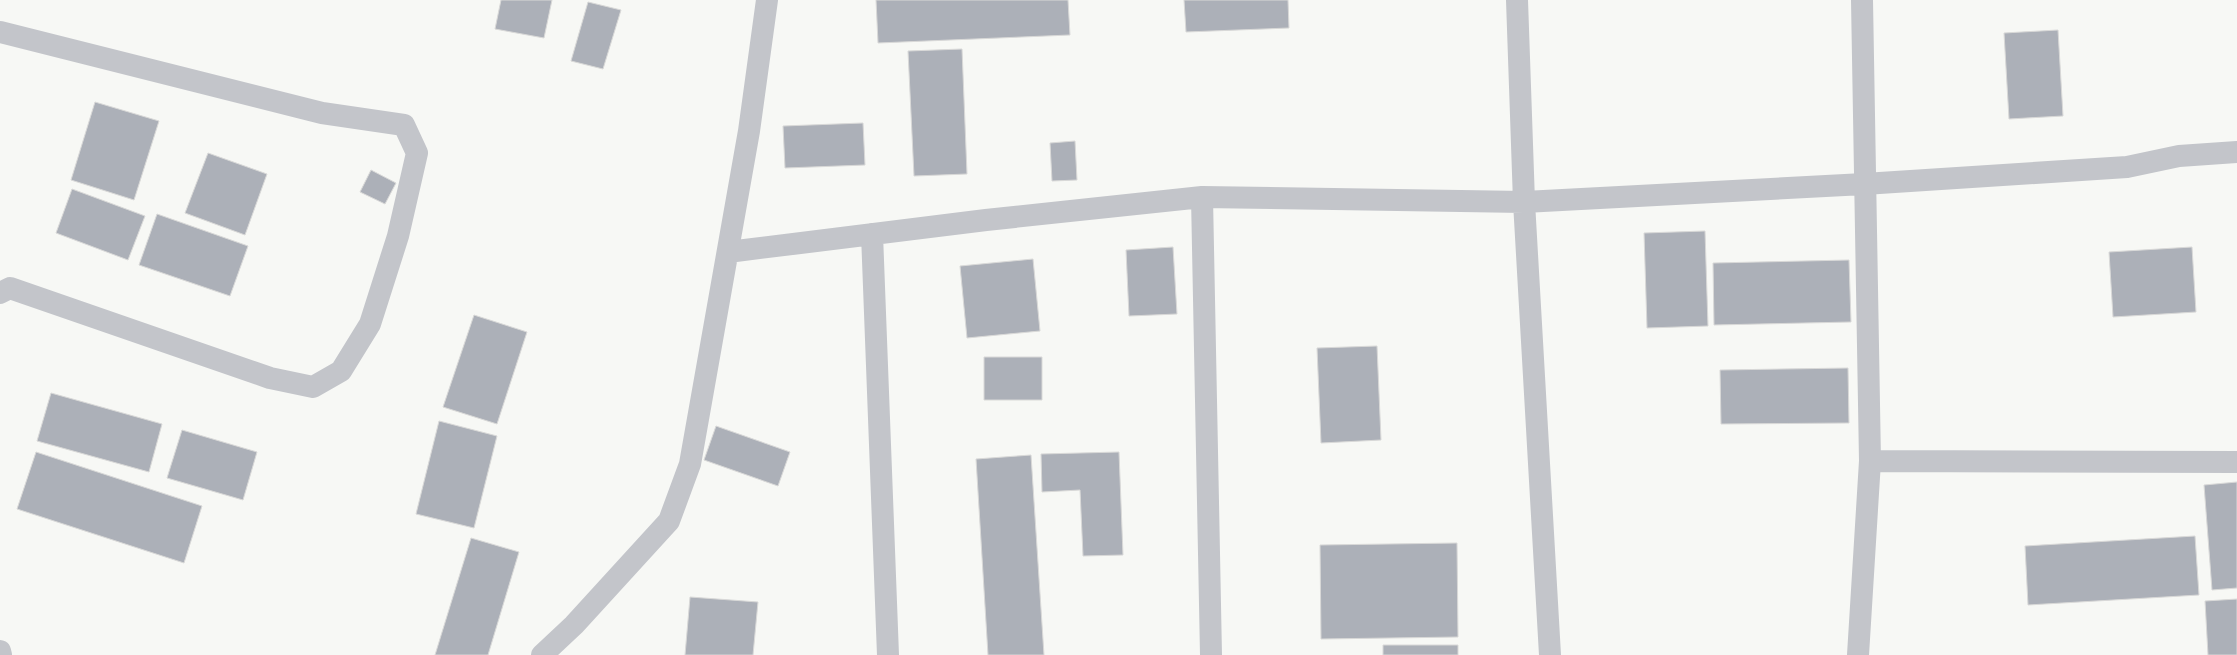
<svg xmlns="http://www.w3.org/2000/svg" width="2237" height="655" font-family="'Golos Text',sans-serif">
<rect width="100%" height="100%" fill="#f7f8f5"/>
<path fill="#acb0b8" stroke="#d9d9d8" d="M 501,0 L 552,0 L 544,38 L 495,29 Z
M 876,0 L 1068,0 L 1070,35 L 878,43 Z
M 1184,0 L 1288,0 L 1289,28 L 1186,32 Z
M 588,2 L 621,10 L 603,69 L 571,61 Z
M 2058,30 L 2063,116 L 2009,119 L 2004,33 Z
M 962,49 L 967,174 L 914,176 L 908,51 Z
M 95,102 L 159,121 L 134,200 L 71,180 Z
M 863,123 L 865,165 L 785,168 L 783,126 Z
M 1075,141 L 1077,180 L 1052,181 L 1050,143 Z
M 208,153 L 267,174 L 245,235 L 185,213 Z
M 371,170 L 396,183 L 385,204 L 360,192 Z
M 72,189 L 145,216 L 128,260 L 56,233 Z
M 157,214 L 248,246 L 230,296 L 139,265 Z
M 1705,231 L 1708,326 L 1647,328 L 1644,233 Z
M 1173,247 L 1177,314 L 1129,316 L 1126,250 Z
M 2192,247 L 2196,312 L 2113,317 L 2109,252 Z
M 1033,259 L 1040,331 L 967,338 L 960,266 Z
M 1849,260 L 1851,322 L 1714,325 L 1713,263 Z
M 474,315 L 527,332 L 497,424 L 443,407 Z
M 1377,346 L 1381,440 L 1321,443 L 1317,348 Z
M 984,357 L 1042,357 L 1042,400 L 984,400 Z
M 1848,368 L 1849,423 L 1721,424 L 1720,370 Z
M 51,393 L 162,424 L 149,472 L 37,441 Z
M 439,421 L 497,436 L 474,528 L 416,514 Z
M 716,426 L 790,452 L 778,486 L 704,460 Z
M 182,430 L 257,452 L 243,500 L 167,478 Z
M 36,452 L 202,506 L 184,563 L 17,509 Z
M 1119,452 L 1123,555 L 1083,556 L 1080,490 L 1042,492 L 1041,454 Z
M 1031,455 L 1044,655 L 988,655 L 976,459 Z
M 2237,482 L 2237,588 L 2212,590 L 2204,485 Z
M 2195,536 L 2199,595 L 2028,605 L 2025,546 Z
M 471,538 L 519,552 L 488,655 L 435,655 Z
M 1457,543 L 1458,637 L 1321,639 L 1320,545 Z
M 690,597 L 758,602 L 753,655 L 685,655 Z
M 2237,599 L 2237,655 L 2208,655 L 2205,601 Z
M 1383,645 L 1458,645 L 1458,655 L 1383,655 Z"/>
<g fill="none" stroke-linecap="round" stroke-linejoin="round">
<path stroke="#c3c5ca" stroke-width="22" d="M 1517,0 L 1524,202 L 1550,655
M 0,32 L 322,113 L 404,125 L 417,153 L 398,236 L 370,324 L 341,371 L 313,387 L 270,378 L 10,288 L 0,293
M 1202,197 L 1211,655
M 872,234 L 888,655
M 728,252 L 986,220 L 1202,197 L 1524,202 L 1864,184 L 2127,167 L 2179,156 L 2237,152
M 1870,461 L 2237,462
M 0,651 L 1,655
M 542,655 L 574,625 L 669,521 L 690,464 L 749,131 L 767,0
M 1858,655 L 1870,461 L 1862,0"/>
</g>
</svg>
